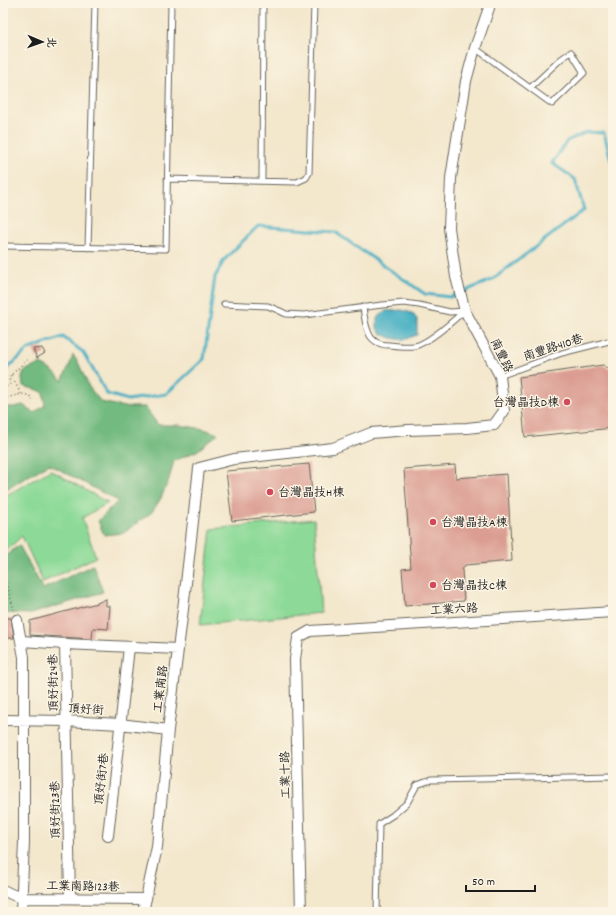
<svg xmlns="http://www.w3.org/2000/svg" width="616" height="915" font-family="Dekko,'LXGW WenKai TC',sans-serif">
<rect width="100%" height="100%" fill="#fcf5e5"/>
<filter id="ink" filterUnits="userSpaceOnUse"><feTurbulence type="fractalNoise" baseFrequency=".025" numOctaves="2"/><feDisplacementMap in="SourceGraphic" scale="8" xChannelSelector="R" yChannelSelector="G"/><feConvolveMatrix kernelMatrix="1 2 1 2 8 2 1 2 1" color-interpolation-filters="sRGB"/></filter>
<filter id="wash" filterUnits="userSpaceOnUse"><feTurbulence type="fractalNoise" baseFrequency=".012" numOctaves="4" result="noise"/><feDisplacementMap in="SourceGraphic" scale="16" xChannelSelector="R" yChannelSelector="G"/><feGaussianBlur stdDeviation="0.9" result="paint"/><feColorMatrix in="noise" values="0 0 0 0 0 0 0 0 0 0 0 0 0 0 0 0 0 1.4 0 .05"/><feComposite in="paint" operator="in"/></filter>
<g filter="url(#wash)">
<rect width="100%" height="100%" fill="#f3e7cc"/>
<path fill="#8dda98" stroke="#547b5a" d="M 51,470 L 108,503 L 82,518 L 96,557 L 43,582 L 22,536 L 5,552 L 3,538 L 3,497 Z
M 314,519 L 321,613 L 200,625 L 211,529 Z"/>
<path fill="#72ba80" stroke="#476b4e" d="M 73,355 L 78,362 L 89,387 L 101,402 L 124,407 L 145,407 L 158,425 L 179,425 L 204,429 L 218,434 L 197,451 L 174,461 L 169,479 L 161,498 L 152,512 L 123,533 L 104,535 L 98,521 L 118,501 L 49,464 L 3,491 L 3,407 L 14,407 L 23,405 L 34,413 L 45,405 L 43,392 C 36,389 30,388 23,386 L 22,378 L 24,371 L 40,364 C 49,368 56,373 62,381 L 70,364 Z
M 19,545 L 43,589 L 93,565 L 103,592 L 31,614 L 3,613 L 3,558 Z"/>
<path fill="#44afc3" stroke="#306670" d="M 402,310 L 412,313 L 417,319 L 417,335 L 404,340 L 391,338 L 380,333 L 377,328 L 377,318 L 386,311 Z"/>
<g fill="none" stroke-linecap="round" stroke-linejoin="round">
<path stroke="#44afc3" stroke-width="3" d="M 3,372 L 29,349 L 63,337 L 83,352 L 107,394 L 128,400 L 166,394 L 204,359 L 215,277 L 224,260 L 258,226 L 335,232 L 425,294 L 450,297 L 492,280 L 584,210 L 575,179 L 552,163 L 567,141 L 587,132 L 604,133 L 611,160 L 613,163"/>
</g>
<g id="blocks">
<path fill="#db9c92" d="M 42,348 L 45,353 L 37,358 L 33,349 Z
M 603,365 L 613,371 L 613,428 L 525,437 L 519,377 Z
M 309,464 L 314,512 L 232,521 L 226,471 Z
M 455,465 L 456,478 L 507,474 L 512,561 L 465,565 L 462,570 L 464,601 L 405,606 L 402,569 L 411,568 L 404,469 Z
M 106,599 L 106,606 L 110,606 L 108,629 L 93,628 L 92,639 L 30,635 L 30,621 L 97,603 Z
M 3,618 L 11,618 L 14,638 L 3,638 Z"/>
</g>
</g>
<g filter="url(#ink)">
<use href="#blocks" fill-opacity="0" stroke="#67635a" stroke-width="1"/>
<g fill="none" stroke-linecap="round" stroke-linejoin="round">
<g stroke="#67635a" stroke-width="7">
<path id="service" d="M 475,48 L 552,104 L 584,73 L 571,52 L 561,59 L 530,88
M 167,179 L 297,182 L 306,178 L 309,173 L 314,3
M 262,181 L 263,3
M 3,246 L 166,249 L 171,3
M 88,248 L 95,3
M 224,304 L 268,306 L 280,311 L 286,314 L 304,315 L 382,305 L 404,303 L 419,305 L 450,312 L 465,311
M 363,307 C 364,315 365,324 368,331 C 371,341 380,345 389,345 C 397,346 406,347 414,346 C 428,344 453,321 464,311
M 500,376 L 562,353 L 613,340
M 377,912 L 379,824 L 393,815 L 407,803 L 417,785 L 431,780 L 613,776"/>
</g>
<g stroke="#67635a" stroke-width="12">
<path id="minor" d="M 17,620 L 24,657 L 24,842 L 21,912
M 22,641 L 65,644 L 178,649
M 65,644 L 70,898
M 3,720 L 66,721 L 120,724 L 168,730
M 108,836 L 129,647
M 3,890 L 11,894 L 21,898 L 146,899
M 143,912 L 157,847 L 168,730 L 184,601 L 199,468 L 234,459 L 333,448 L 371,433 L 408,430 L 467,428 L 494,425 L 504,411 L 500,376 L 465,311 L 456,277 L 449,228 L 451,178 L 466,81 L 475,48 L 489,8 L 488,3
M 301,912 L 295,659 L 298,638 L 310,631 L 613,612"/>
</g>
<path stroke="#67635a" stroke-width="1.5" stroke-dasharray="1 3" stroke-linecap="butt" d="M 11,375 L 21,394
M 3,389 L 10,384 L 9,377 L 29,358
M 3,399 L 21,394 L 29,395 L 34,402
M 3,571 L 14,610"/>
<use href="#service" stroke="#fff" stroke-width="5"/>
<use href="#minor" stroke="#fff" stroke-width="10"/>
</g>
</g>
<g fill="#d1495b" stroke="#fcf5e5" stroke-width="1.5">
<circle cx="567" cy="402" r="4"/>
<circle cx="270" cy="492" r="4"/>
<circle cx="433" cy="522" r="4"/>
<circle cx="433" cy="585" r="4"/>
</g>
<g text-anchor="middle" stroke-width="3" stroke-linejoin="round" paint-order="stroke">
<g font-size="12" fill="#1c1c1c" stroke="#fcf5e5">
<text transform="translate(553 347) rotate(-18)" y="4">南豐路410巷</text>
<text transform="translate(502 355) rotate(65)" y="4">南豐路</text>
<text transform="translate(454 609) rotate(-3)" y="4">工業六路</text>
<text transform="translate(53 683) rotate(-91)" y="4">頂好街24巷</text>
<text transform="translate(160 689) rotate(-83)" y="4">工業南路</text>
<text transform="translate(86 709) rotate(3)" y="4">頂好街</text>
<text transform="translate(285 775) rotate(-91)" y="4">工業十路</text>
<text transform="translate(101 779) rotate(-84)" y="4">頂好街7巷</text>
<text transform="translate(55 810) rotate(-91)" y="4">頂好街23巷</text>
<text transform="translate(83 886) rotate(1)" y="4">工業南路123巷</text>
</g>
<g font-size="12" fill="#1c1c1c" stroke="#fcf5e5" text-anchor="start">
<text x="559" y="406" text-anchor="end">台灣晶技D棟</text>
<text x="278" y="496">台灣晶技H棟</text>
<text x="441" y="526">台灣晶技A棟</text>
<text x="441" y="589">台灣晶技C棟</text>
</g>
</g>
<rect width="616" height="915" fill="none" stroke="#fcf5e5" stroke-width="16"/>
<g transform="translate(42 42) rotate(92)" stroke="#fcf5e5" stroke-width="3" paint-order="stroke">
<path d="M0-3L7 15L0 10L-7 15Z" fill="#1c1c1c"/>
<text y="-6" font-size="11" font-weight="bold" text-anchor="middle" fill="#1c1c1c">北</text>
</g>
<path d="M466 885v6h69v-6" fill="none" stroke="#1c1c1c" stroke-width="2"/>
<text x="472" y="885" font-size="12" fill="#1c1c1c" stroke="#fcf5e5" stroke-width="3" paint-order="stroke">50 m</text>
</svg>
